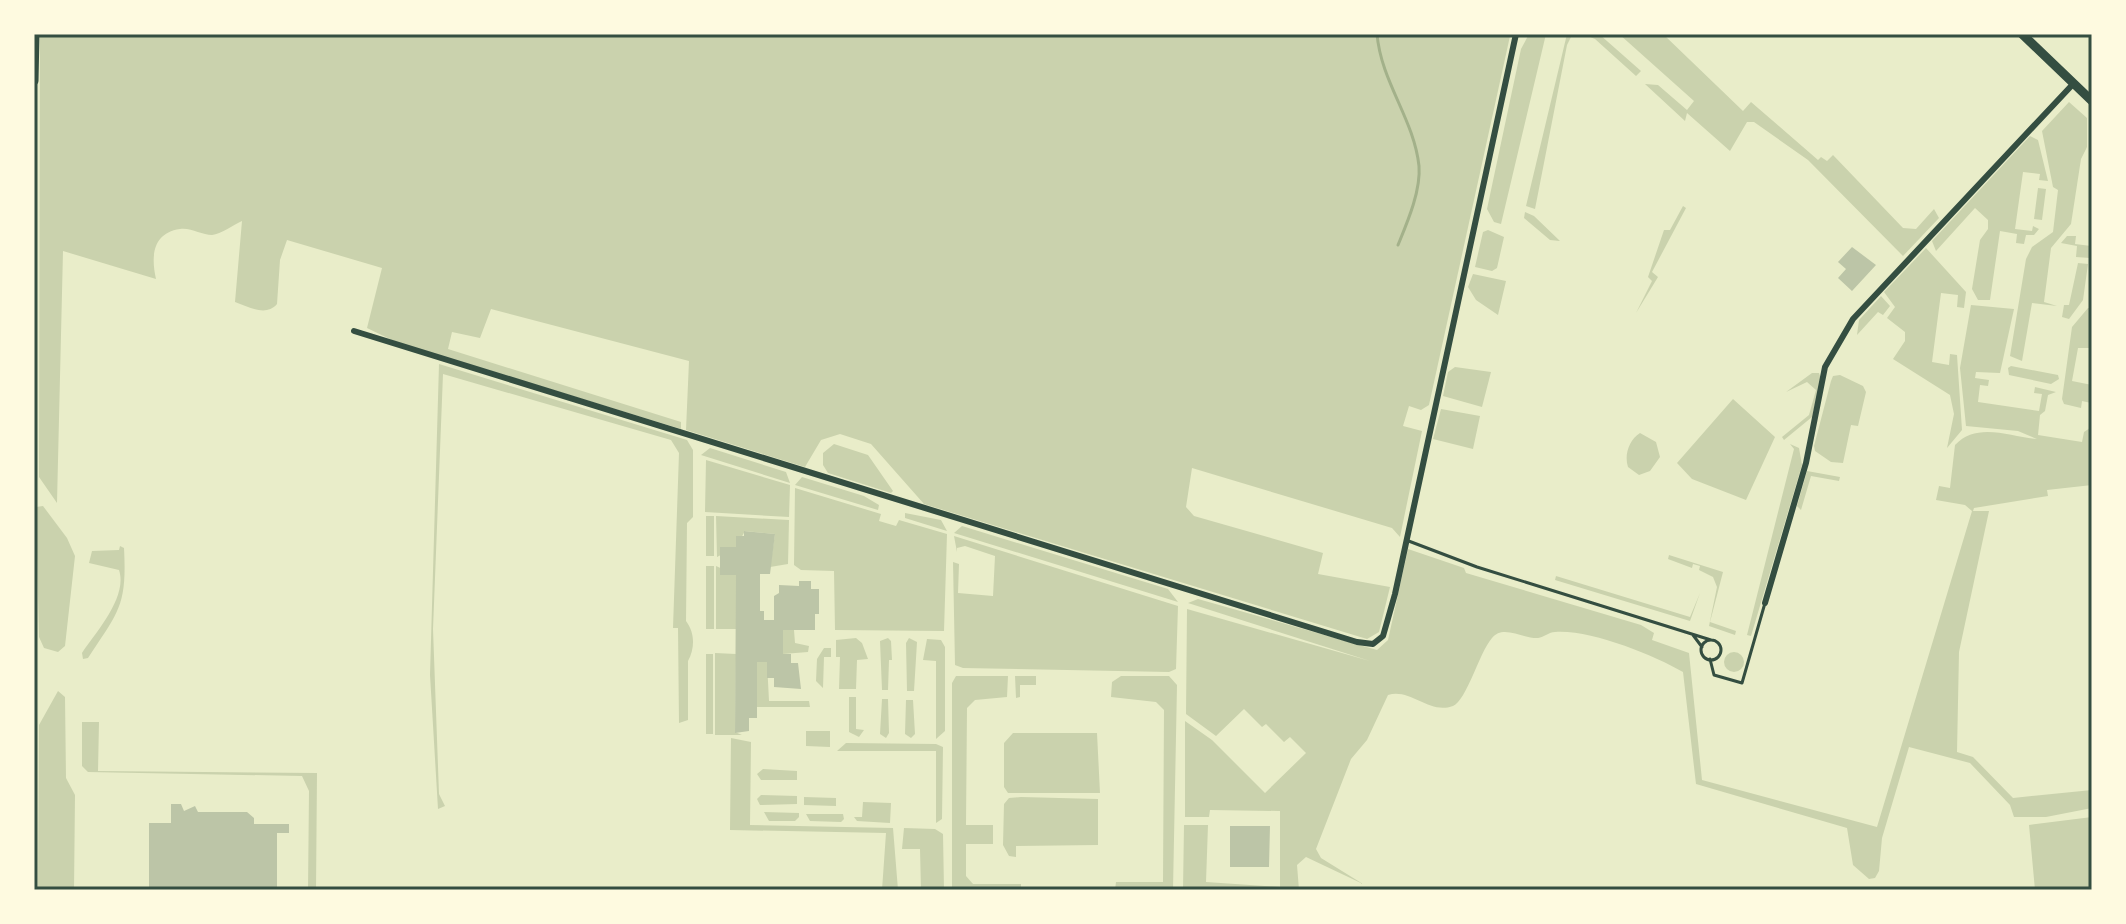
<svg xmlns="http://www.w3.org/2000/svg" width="2126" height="924" font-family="'Noto Serif',serif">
<rect width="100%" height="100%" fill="#e9edc9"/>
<path fill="#cad2ad" d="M 40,34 L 1508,34 L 1510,36 L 1429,405 L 1421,410 L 1409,406 L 1403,426 L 1422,431 L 1400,537 L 1392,528 L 1192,468 L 1186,507 L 1194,516 L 1323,553 L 1318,574 L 1390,587 L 1379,632 L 1367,639 L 924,504 L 871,444 L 840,434 L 821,440 L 805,467 L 686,430 L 689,361 L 491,309 L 480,338 L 452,332 L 448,349 L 681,422 L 681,429 L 396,342 L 367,328 L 382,268 L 287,240 L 280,260 L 277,304 C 266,317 249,307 235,302 L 242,221 C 233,225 221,234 212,235 C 202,235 190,227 180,229 C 152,233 151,257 156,279 L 63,251 L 57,503 L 39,477 Z
M 1529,34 L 1546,34 L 1501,224 L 1494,222 L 1487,209 L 1521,49 Z
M 1567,34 L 1581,34 L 1571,37 L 1567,45 L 1535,209 L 1526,206 Z
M 1583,34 L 1599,34 L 1641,71 L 1636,76 L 1595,39 Z
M 1619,34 L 1663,34 L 1743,111 L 1751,102 L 1818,160 L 1821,157 L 1827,161 L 1833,155 L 1903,228 L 1916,229 L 1934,209 L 1939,218 L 1903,256 L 1808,160 L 1754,122 L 1747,122 L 1730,151 L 1687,113 L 1685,121 L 1645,84 L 1658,85 L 1687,110 L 1694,101 Z
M 2069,102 L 2087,118 L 2087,147 L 2081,159 L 2071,224 L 2051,248 L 2044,302 L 2057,306 L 2032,303 L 2022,361 L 2010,356 L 2026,259 L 2032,247 L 2053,232 L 2058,190 L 2053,187 L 2042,131 Z
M 2030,136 L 2038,140 L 2048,181 L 2039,180 L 2040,174 L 2023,172 L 2015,229 L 2032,231 L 2033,226 L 2039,229 L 2034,235 L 2026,235 L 2024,244 L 2016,243 L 2017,234 L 2000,231 L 1990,300 L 1978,300 L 1972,289 L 1980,240 L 1988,229 L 1988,220 L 1975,208 L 1936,251 L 1932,241 Z
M 2038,188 L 2046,189 L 2042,220 L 2034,219 Z
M 1683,206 L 1686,208 L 1652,272 L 1658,277 L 1636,313 L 1652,281 L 1648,277 L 1664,230 L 1670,230 Z
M 1525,212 L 1534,216 L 1560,241 L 1550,240 L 1524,218 Z
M 1488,230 L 1504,237 L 1497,268 L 1492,271 L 1475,267 L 1483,232 Z
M 2067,236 L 2076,236 L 2075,244 L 2091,246 L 2090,258 L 2076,257 L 2077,246 L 2061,243 Z
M 1926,248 L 1966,292 L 1964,308 L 1957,307 L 1958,295 L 1941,293 L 1932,362 L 1949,365 L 1950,354 L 1957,355 L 1962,430 L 1947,448 L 1954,414 L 1950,395 L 1893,359 L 1905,341 L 1905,332 L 1887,318 L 1895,307 L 1884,292 Z
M 2078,263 L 2088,264 L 2083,300 L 2069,319 L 2062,317 L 2064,305 L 2069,305 Z
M 1473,274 L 1506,281 L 1498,315 L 1476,300 L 1468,287 Z
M 1881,296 L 1890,306 L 1883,315 L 1878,312 L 1857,335 L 1859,320 Z
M 1971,305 L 2014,309 L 2000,373 L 1976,372 L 1975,378 L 1989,380 L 1988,386 L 1980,385 L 1978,402 L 2039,411 L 2042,394 L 2034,393 L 2035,387 L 2056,392 L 2048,395 L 2045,411 L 2040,415 L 2038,435 L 2082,442 L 2084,432 L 2090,428 L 2089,419 L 2092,419 L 2092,485 L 2047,490 L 2048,496 L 1974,508 L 1973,511 L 1989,511 L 1959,652 L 1957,752 L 1973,757 L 2013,798 L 2092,790 L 2092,808 L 2046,817 L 2014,817 L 2010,805 L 1970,763 L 1909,747 L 1882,838 L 1879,871 L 1875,878 L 1869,879 L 1853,865 L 1847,828 L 1696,784 L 1683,672 C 1654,655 1589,629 1555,632 C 1549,632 1544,637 1538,638 C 1523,639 1503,624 1492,638 C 1479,653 1467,700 1453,706 C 1429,715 1411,688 1388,695 L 1367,740 L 1351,759 L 1316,849 L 1321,858 L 1363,884 L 1306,857 L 1297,865 L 1299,890 L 1183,890 L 1184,825 L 1208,825 L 1206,882 L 1280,887 L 1280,811 L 1210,810 L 1209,817 L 1185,817 L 1185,721 L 1212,740 L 1265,793 L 1306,753 L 1290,737 L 1284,742 L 1266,724 L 1262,727 L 1244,709 L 1216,736 L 1186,714 L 1187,609 L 1370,661 L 1188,603 L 1198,599 L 1377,650 L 1388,640 L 1408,549 L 1464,568 L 1466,573 L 1641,625 L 1654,633 L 1652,640 L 1689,653 L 1702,780 L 1877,827 L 1972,511 L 1965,505 L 1936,500 L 1939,486 L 1950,488 L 1955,445 C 1977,421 2011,437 2037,439 L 2018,431 L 1966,426 L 1960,368 Z
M 2088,308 L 2092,308 L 2092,348 L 2078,348 L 2072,381 L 2092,385 L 2092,417 L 2091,403 L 2082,401 L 2081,408 L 2064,404 L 2062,399 L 2072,327 Z
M 439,364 L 687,440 L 693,450 L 693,517 L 687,523 L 686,621 C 695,633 695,648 688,661 L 688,720 L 679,723 L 678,628 L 673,628 L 679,453 L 671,440 L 443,374 L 433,629 L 439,794 L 445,806 L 438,809 L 430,675 Z
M 2011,366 L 2058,375 L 2059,379 L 2051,384 L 2009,375 L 2008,368 Z
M 1455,367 L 1491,372 L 1482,407 L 1443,396 L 1448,372 Z
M 1812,373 L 1819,373 L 1821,379 L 1812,417 L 1784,440 L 1782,437 L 1809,415 L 1816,390 L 1807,382 L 1786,392 Z
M 1840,375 L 1863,386 L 1866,392 L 1858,426 L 1851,425 L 1843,463 L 1831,462 L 1815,451 L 1814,446 L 1831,381 L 1833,376 Z
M 1733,399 L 1775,437 L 1746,500 L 1692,479 L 1677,463 Z
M 1441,409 L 1480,416 L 1473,449 L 1433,439 Z
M 1640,433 L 1656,442 L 1660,457 L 1650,471 L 1639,475 L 1628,467 C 1624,455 1629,440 1640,433 Z
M 834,444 L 868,455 L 893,491 L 891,493 L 828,473 L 823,465 L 823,453 Z
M 1790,444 L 1799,448 L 1802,465 L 1751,636 L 1747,635 L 1794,449 Z
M 710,448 L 786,472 L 790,483 L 701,455 Z
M 706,460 L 790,485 L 789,517 L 705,512 Z
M 1807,471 L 1840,477 L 1839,481 L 1811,476 L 1801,510 L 1797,506 Z
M 802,477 L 864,496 L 879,505 L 878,510 L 795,485 Z
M 795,488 L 881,514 L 879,521 L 896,526 L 899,520 L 947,534 L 944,631 L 835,630 L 834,571 L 801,570 L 794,565 Z
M 43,506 L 67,538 L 75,556 L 65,646 L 58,652 L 44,648 L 39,637 L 36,507 Z
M 905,513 L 941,520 L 947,531 L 905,518 Z
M 706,516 L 714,516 L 714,556 L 706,556 Z
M 716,516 L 789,520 L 788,564 L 770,567 L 775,534 L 745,531 L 736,547 L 717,557 Z
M 962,526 L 1168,589 L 1178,602 L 954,533 Z
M 954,536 L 1178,606 L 1176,669 L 1169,672 L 963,668 L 955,665 L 953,562 L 959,564 L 958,593 L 993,596 L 995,556 L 965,546 L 957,548 L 957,552 Z
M 120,546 L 124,548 C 127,606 119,611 88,658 L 83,659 L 82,653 C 96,632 128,597 119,570 L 89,563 L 92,551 L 119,550 Z
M 1669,555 L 1723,572 L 1710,622 L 1736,631 L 1735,635 L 1709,626 L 1717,587 L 1713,577 L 1699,570 L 1700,566 L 1693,564 L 1692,568 L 1668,559 Z
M 706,566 L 714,566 L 714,629 L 706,629 Z
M 716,566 L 736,575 L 736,629 L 716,629 Z
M 1556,576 L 1690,617 L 1700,593 L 1690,621 L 1555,580 Z
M 783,630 L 794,630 L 795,643 L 809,646 L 808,652 L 783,654 Z
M 856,638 L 862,643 L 868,659 L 857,660 L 856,689 L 839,689 L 840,657 L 836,657 L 836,640 Z
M 888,638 L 891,641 L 892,660 L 889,660 L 888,690 L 882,690 L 880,641 Z
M 909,638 L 917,642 L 914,691 L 907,691 L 906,643 Z
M 927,639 L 941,640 L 945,647 L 945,731 L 936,739 L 936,661 L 923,660 Z
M 824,648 L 831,648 L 831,657 L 824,657 L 823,688 L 816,681 L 817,659 Z
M1724 662a10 10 0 1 1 20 0a10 10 0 1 1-20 0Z
M 715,653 L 736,654 L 735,732 L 742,735 L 715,735 Z
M 706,654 L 713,654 L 713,734 L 706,734 Z
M 757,662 L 767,662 L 769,701 L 809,701 L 810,707 L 757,707 Z
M 956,676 L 1008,676 L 1007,697 L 975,700 L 967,708 L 966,825 L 993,825 L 993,844 L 966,844 L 966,876 L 973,884 L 1021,884 L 1021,890 L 952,890 L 952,683 Z
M 1015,676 L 1036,676 L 1036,685 L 1020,685 L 1020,697 L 1016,698 Z
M 1121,676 L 1169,676 L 1177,685 L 1173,890 L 1115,890 L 1116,882 L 1163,882 L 1164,710 L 1156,702 L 1111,697 L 1112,682 Z
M 58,691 L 65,697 L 66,778 L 75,795 L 74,890 L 38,890 L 39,725 Z
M 849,697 L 856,697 L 856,729 L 864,730 L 859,737 L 849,732 Z
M 882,699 L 888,699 L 889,733 L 886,738 L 880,734 Z
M 906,700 L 913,700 L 915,734 L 911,738 L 905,734 Z
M 82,722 L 99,722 L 98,771 L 317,773 L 316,890 L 308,890 L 309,791 L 302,776 L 88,772 L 82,766 Z
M 806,731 L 830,731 L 830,747 L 806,746 Z
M 1013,733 L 1097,733 L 1100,793 L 1008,793 L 1004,787 L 1004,743 Z
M 731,738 L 751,742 L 750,825 L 893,828 L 898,890 L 882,890 L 886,833 L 730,830 Z
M 846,743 L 936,744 L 943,747 L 942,819 L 936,823 L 936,751 L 837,751 Z
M 763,769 L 797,771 L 797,780 L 761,780 L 757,774 Z
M 761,795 L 797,796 L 797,804 L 760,805 L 757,799 Z
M 804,797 L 836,798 L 836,806 L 804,805 Z
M 1021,797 L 1098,799 L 1098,845 L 1016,846 L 1016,857 L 1009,856 L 1003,845 L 1004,804 L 1009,798 Z
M 863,802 L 891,803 L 890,823 L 857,821 L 854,817 L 862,817 Z
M 764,812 L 799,813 L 799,817 L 795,821 L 769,821 Z
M 806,814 L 843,814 L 844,819 L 841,822 L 810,821 Z
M 2092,817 L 2092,890 L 2035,890 L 2029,825 Z
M 904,828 L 935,829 L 943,834 L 944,890 L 921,890 L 920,849 L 902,849 Z"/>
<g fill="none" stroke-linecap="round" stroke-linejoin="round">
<path stroke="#a3b18a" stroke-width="3" d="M 1377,34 C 1381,82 1414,119 1419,166 C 1421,191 1407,223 1398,245"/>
</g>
<path fill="#bcc5a7" d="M 1852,247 L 1876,265 L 1852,291 L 1838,278 L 1846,269 L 1838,262 Z
M 744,531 L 775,534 L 770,574 L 760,574 L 760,611 L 764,611 L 764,620 L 774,620 L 774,596 L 779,593 L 779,585 L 799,586 L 799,581 L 811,581 L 811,589 L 819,589 L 819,614 L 815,614 L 815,630 L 783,630 L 783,654 L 791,654 L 791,663 L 798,663 L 801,689 L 774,687 L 774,678 L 767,678 L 767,662 L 757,662 L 757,718 L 749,718 L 749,731 L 735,733 L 736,575 L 720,575 L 720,547 L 736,547 L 736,536 L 744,536 Z
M 171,804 L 181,804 L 184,811 L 195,806 L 198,812 L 247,812 L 254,818 L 254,824 L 289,824 L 289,833 L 277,833 L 277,890 L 149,890 L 149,823 L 171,823 Z
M 1230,826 L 1270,826 L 1269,867 L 1230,867 Z"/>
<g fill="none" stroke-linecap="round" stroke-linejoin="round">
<path stroke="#344e41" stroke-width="3" d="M 1406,540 L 1477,567 L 1711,640
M 1693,635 L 1702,647
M1701 650a10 10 0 1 1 20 0a10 10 0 1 1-20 0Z
M 1710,659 L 1714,675 L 1742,683 L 1765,603"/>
<path stroke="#344e41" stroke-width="6" d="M 354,331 L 1357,642 L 1373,644 L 1383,636 L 1395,594 L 1516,34
M 1765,603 L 1806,463 L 1825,367 L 1853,319 L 2074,83"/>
<path stroke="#344e41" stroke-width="9" d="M 2022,34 L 2092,101
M 34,81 L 35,34"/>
</g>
<rect width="2126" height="924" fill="none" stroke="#fefae0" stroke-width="72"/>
<rect x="36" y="36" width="2054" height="852" fill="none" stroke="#344e41" stroke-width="3"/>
</svg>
